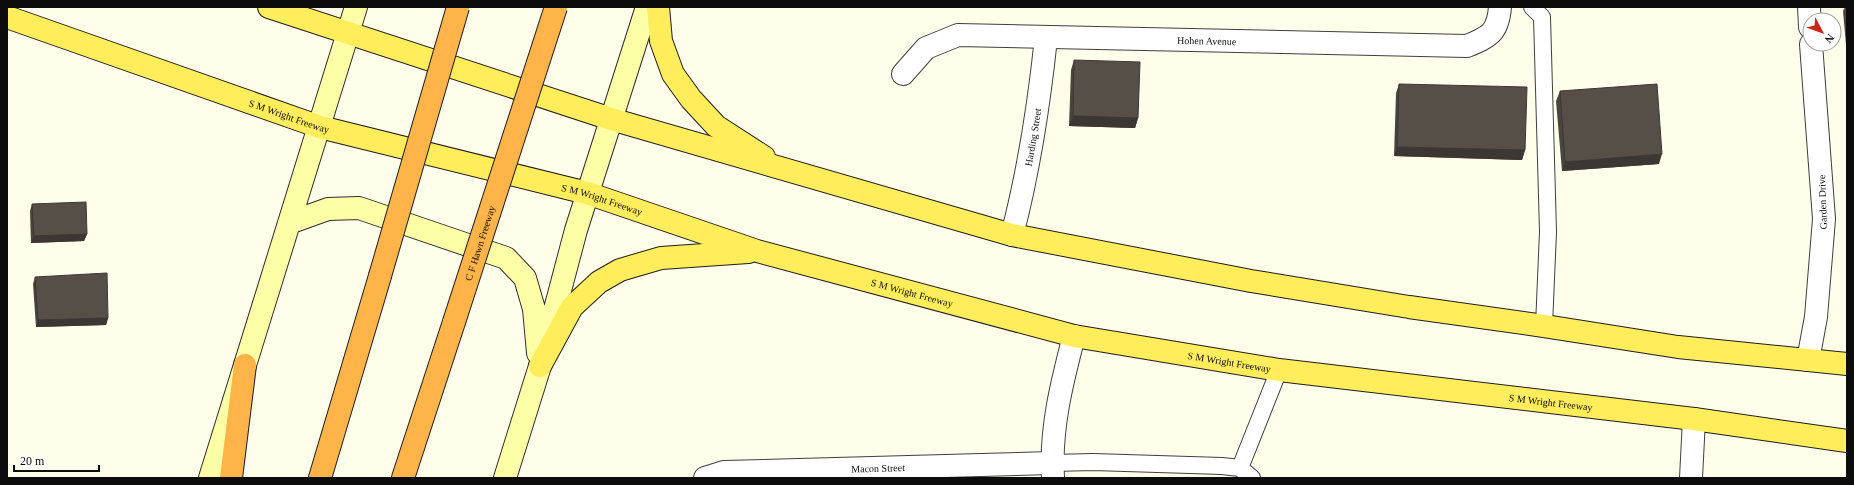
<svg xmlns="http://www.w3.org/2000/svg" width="1854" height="485" font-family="'Times New Roman',serif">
<rect width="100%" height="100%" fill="#fffeeb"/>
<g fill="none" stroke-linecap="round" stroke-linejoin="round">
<g stroke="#3f3f3f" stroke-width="18">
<path id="service" d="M 1532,7 L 1542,17 L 1548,232 L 1544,326
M 1052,463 L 1093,462 L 1222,466 L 1240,468 L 1252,478
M 1240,468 L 1279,370"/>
</g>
<g stroke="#3f3f3f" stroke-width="24">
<g id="minor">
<path d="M 1809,7 L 1810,27"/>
<path id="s1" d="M 903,74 L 926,48 L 958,35 L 1467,46 C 1489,37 1498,33 1500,7"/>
<path id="s2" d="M 1012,235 C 1029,170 1039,105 1046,38"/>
<path d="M 1808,360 L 1816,317 L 1824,219 L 1811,44"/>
<path d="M 1053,477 C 1050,429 1062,382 1074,336"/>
<path id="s3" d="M 705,478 L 724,472 L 1052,463"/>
<path d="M 1691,478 L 1694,419"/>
</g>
</g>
<g stroke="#2e2e2e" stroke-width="24">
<path id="secondary" d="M 289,223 L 328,209 L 359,208 L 506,258 L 525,278 L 534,309 L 538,353
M 210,478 L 356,7
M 505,478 L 540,366 L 576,230 L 647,7"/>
</g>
<g stroke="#1d1d1d" stroke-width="24">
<g id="primary">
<path d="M 269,7 L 611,119 L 1012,235 L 1251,281 L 1409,307 L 1544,326 L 1678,347 L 1847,364"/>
<path d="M 658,7 L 661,41 L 673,74 L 691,99 L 716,126 L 764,157"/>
<path id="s4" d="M 7,17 L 320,127 L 587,193 L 757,251 L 1074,336 L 1279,370 L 1694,419 L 1847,441"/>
<path d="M 540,366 L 572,307 L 599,282 L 620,270 L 661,258 L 748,252"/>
</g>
</g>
<g stroke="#1d1d1d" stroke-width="24">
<path id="motorway" d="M 231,478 L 245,365
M 320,478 L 380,276
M 403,478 L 454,322"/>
</g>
<use href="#service" stroke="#fff" stroke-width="16"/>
<use href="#minor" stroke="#fff" stroke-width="22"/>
<use href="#secondary" stroke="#fdffa6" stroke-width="22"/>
<use href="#primary" stroke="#ffed5b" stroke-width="22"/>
<use href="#motorway" stroke="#ffb449" stroke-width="22"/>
<g stroke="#1d1d1d" stroke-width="24" stroke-linecap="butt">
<g id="motorway-bridge">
<path d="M 380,276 L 458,7"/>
<path id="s5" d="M 454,322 L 556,7"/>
</g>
</g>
<use href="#motorway-bridge" stroke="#ffb449" stroke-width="22"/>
</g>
<path fill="#49443d" d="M 1845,7 L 1847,7 L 1847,56 L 1843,11 Z
M 1074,60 L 1138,118 L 1135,128 L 1069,126 L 1071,70 Z
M 1399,84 L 1525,150 L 1522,160 L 1394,156 L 1396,93 Z
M 1560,91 L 1659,164 L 1562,171 L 1556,101 Z
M 32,204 L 87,234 L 84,241 L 31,243 L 30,211 Z
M 35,277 L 108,318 L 106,325 L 36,327 L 33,284 Z"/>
<path fill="#3c3732" d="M 1073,116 L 1138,118 L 1135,128 L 1069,126 Z
M 1397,147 L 1525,150 L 1522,160 L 1394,156 Z
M 1662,154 L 1659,164 L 1562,171 L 1565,162 Z
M 87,234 L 84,241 L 31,243 L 34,236 Z
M 108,318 L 106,325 L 36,327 L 38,320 Z"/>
<path fill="#554f47" stroke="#3c3732" d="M 1074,60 L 1140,62 L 1138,118 L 1073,116 Z
M 1399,84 L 1527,87 L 1525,150 L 1397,147 Z
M 1657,84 L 1662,154 L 1565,162 L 1560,91 Z
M 86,202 L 87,234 L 34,236 L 32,204 Z
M 107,273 L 108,318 L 38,320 L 35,277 Z"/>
<g text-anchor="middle" stroke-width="4" stroke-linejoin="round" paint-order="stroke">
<g font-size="10" fill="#0c0c0c" stroke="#fff">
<text dy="4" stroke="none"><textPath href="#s1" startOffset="318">Hohen Avenue</textPath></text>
<text dy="4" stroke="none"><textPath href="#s4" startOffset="299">S M Wright Freeway</textPath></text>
<text dy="4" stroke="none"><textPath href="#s2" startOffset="100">Harding Street</textPath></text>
<text dy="4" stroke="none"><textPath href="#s4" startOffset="623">S M Wright Freeway</textPath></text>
<text transform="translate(1822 202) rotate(-92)" y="4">Garden Drive</text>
<text dy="4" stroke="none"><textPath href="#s5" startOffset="83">C F Hawn Freeway</textPath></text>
<text dy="4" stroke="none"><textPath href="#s4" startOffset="947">S M Wright Freeway</textPath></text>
<text dy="4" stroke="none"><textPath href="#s4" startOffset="1272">S M Wright Freeway</textPath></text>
<text dy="4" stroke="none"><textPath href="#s4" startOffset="1596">S M Wright Freeway</textPath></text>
<text dy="4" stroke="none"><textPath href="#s3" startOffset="174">Macon Street</textPath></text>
</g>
</g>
<rect width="1854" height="485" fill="none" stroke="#0c0c0c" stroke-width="16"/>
<g transform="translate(1822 32) rotate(131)"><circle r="19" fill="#ffffff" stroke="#9e9e9e"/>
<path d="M0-3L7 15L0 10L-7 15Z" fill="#c6291a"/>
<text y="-6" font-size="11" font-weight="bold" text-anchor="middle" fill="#0c0c0c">N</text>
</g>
<path d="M14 465v6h85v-6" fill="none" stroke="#0c0c0c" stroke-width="2"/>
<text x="20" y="465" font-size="12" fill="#0c0c0c" stroke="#ffffff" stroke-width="3" paint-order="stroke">20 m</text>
</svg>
